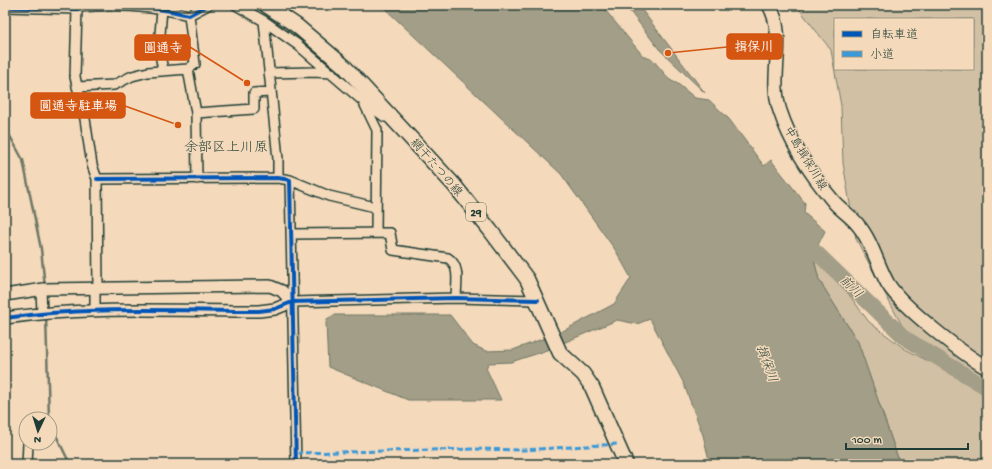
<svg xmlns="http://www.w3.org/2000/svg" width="992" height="469" font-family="'Gochi Hand','Klee One',sans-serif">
<rect width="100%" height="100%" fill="#f4d9bb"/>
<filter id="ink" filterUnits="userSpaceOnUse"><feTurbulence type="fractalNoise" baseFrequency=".025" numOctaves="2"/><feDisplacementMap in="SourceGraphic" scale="8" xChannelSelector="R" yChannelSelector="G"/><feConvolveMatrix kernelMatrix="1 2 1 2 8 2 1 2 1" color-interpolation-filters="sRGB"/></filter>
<g filter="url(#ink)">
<path fill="#d2c0a5" stroke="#787e6c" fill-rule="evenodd" d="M 796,5 L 987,5 L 987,464 L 900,464 L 858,342 L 819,280 L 813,255 L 820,250 L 828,258 L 842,285 L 869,322 L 905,349 L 930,362 L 907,335 L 856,239 L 843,163 L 841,106 L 831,50 ZM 835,19 L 973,19 L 973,69 L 835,69 Z"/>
<path fill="#a39e87" stroke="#6e7766" d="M 381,5 L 601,5 L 643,56 L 653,60 L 670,80 L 678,84 L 695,98 L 709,100 L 729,119 L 764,166 L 771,160 L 805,203 L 804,213 L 825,231 L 813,255 L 819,280 L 858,342 L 900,464 L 710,464 L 703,435 L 683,382 L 650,319 L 637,324 L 617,320 L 542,352 L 511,362 L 489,363 L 486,368 L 501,400 L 408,400 L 328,367 L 326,323 L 327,319 L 334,315 L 450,315 L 473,345 L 486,351 L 513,350 L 561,332 L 614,304 L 631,278 L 616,251 L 561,174 Z
M 625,5 L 638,5 L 705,93 L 659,49 Z"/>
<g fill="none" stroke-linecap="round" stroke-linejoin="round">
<path stroke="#6e7766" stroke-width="2.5" d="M 5,127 L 23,160 L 41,249 L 45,287
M 46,316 L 49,419
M 50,423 L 70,464"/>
<path stroke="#a39e87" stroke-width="15" d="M 795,246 L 816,252 L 905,338 L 987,388"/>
<g stroke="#1f3d34" stroke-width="12">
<path id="minor" d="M 236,5 L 264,21 L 278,159 L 278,178
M 5,7 L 77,9 L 80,7 C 118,4 153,6 189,15 L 208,5
M 162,8 L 159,48 L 163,71
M 77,9 L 75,77 L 85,119 L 92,165 L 97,179 L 98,289
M 264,21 L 298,45 L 363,101 L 385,117
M 188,69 L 196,113 L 197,179
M 269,73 L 314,72 L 332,73
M 77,87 L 114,85 L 132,76 L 148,72 L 188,69 L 195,64 L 189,15
M 364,103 L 377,130 L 376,233
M 196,113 L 254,109 L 254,93 L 271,92
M 97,179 L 278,178 L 290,180 L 296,464
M 290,180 L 329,196 L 375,207
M 292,234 L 390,233 L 393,250 L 448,258 C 461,266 456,285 456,298
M 95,289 L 95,311
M 41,290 L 42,313
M 292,302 L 456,298 L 538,300
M 27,464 L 28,444"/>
</g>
<g stroke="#1f3d34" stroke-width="14">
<path id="tertiary" d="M 5,295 L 44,289 L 270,286 L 282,291 L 292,302 L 275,309 L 259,311 C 174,311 89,306 5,318"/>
</g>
<g stroke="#1f3d34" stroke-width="16">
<path id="secondary" d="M 769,5 C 788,38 768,76 780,111 C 791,144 812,176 834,202 C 841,210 851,216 858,225 C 872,241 877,265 888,284 C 903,308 962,353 987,368"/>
</g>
<g stroke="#1f3d34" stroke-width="17">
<path id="primary" d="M 266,5 L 297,26 L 344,66 L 454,185 L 490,230 L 527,279 L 560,353 L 583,374 L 592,387 L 626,464"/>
</g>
<use href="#minor" stroke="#f4d9bb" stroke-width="9"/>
<use href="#tertiary" stroke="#f4d9bb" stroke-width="11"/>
<use href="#secondary" stroke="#f4d9bb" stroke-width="13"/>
<use href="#primary" stroke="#f4d9bb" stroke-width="14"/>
<path stroke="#3a99d8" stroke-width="3" stroke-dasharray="6 3" stroke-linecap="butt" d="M 296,453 L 475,449 L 523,450 L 618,444"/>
<g stroke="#f4d9bb" stroke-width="6">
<path id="cycleway" d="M 5,7 L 77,9 L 80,7 C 118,4 153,6 189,15 L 208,5
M 97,179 L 278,178 L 290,180 L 296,464
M 5,318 C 89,306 174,311 259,311 L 275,309 L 292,302 L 456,298 L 538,300"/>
</g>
<use href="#cycleway" stroke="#0057b8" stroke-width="4"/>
</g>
</g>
<g text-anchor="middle" stroke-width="3" stroke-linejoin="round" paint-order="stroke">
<rect fill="#f4d9bb" stroke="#5f6c5c" stroke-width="1" x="466" y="203" width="20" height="18" rx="3"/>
<g font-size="11" font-weight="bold" fill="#1f3d34">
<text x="476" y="216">29</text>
</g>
<g font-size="12" fill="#1f3d34" stroke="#f4d9bb">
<text transform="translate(806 158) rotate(59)" y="4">中島揖保川線</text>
<text transform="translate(437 167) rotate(49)" y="4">網干たつの線</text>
</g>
<g font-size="13" font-style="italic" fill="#334c40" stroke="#f4d9bb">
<text transform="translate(852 286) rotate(44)" y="5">前川</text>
<text transform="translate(768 363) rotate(70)" y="5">揖保川</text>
</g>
<g font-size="14" fill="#1f3d34" stroke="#f4d9bb">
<text x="226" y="151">余部区上川原</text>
</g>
</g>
<path fill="none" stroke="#d45610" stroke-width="1.5" d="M668 53L727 47M247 83L190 47M178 125L125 106"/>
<g fill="#d45610" stroke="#f4d9bb" stroke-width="1.5">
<circle cx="668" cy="53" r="4"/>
<circle cx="247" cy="83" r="4"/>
<circle cx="178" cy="125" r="4"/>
</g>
<g fill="#d45610" stroke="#d45610" stroke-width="1.5">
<rect x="727" y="34" width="55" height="25" rx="4"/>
<rect x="135" y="35" width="55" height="25" rx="4"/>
<rect x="31" y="93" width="94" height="25" rx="4"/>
</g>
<g font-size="13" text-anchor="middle" font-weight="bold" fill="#fff">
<text x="754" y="51">揖保川</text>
<text x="163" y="52">圓通寺</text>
<text x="78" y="110">圓通寺駐車場</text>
</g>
<rect width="992" height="469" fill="none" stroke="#f4d9bb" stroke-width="20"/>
<rect x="10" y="10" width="972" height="449" fill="none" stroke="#1f3d34" stroke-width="1.5" filter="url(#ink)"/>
<rect x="834" y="18" width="140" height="52" fill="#f4d9bb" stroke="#9f9b85"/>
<rect x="842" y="31" width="20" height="6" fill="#0057b8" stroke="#9f9b85"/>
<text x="870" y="38" font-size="12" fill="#1f3d34">自転車道</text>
<rect x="842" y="51" width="20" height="6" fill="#3a99d8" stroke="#9f9b85"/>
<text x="870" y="58" font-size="12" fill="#1f3d34">小道</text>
<g transform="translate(38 431) rotate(184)"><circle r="19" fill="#f4d9bb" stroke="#9f9b85"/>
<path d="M0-3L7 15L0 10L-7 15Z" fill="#1f3d34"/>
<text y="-6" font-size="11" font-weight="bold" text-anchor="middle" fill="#1f3d34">N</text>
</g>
<path d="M846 443v6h122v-6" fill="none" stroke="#1f3d34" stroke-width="2"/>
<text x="852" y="443" font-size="12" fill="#1f3d34" stroke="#f4d9bb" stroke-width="3" paint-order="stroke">100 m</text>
</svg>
